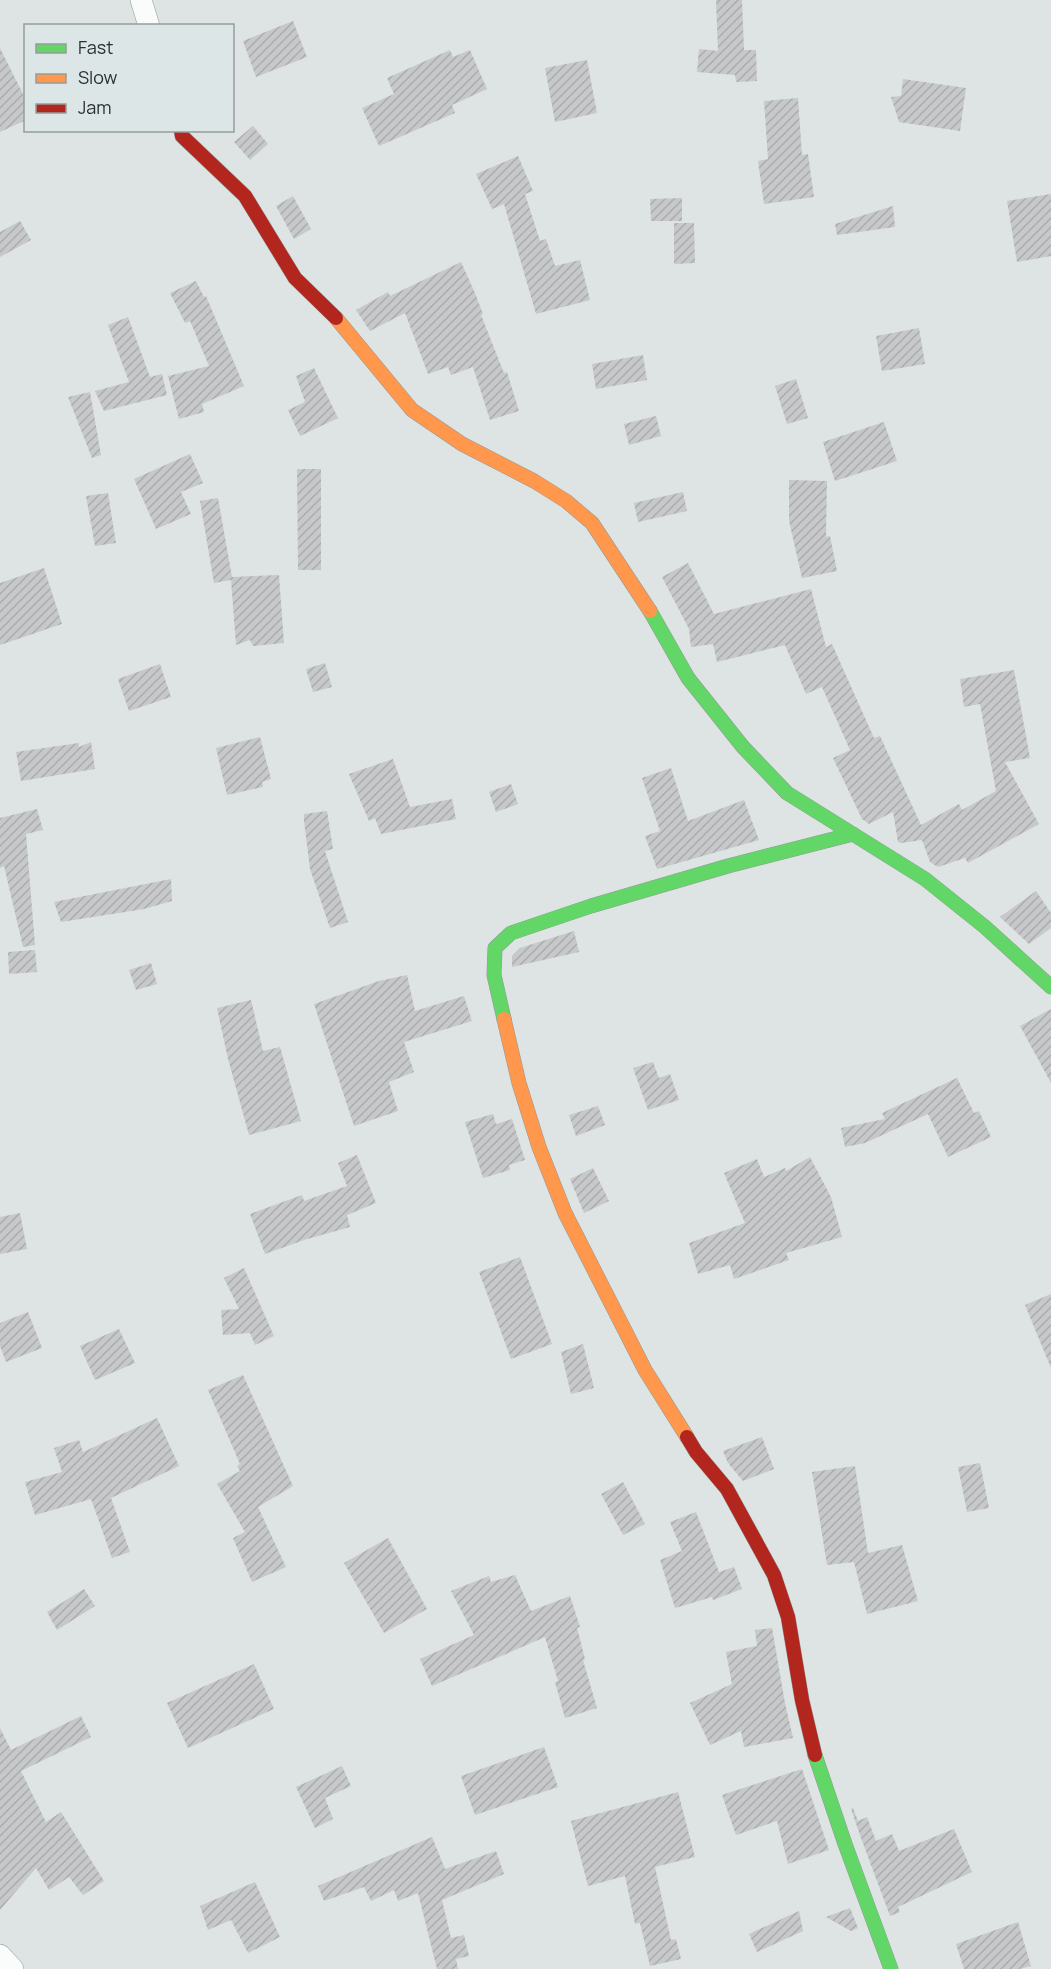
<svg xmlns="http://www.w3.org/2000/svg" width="1051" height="1969" font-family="Manrope,sans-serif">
<defs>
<pattern id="building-hatch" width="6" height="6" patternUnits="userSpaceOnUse" patternTransform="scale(1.5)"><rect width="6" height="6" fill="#c6c8c9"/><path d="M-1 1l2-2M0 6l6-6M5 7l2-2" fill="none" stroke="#aaacad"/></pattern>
</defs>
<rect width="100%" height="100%" fill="#dee4e4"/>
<path fill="url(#building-hatch)" d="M 716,0 L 742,0 L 744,50 L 756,50 L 757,81 L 736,82 L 735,75 L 697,72 L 699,49 L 718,51 Z
M 293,21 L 307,57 L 256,77 L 243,41 Z
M 0,48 L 26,100 L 26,120 L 0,132 Z
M 450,50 L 453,57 L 470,50 L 487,89 L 452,105 L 455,113 L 379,146 L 362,108 L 394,94 L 387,78 Z
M 587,60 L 597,113 L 555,122 L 545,68 Z
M 903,79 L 966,88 L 960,131 L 899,122 L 891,97 L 901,96 Z
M 798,98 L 802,155 L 808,154 L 814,197 L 764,204 L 758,161 L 768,159 L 764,101 Z
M 253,126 L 268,144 L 250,160 L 234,142 Z
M 518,156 L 533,191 L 525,194 L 540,241 L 546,239 L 555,266 L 580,260 L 590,300 L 536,314 L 504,204 L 492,209 L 476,174 Z
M 1051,194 L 1051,256 L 1017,262 L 1007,201 Z
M 293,196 L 311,229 L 294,239 L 276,206 Z
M 682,198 L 682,221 L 651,221 L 650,199 Z
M 893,206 L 895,227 L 837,235 L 835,224 Z
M 20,221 L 31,240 L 0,257 L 0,232 Z
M 674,223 L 694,223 L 695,263 L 674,264 Z
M 461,262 L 475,293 L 483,314 L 481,315 L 504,373 L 507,372 L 519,411 L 490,420 L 473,367 L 451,375 L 448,367 L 428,374 L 405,313 L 370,331 L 356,310 L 388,292 L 390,296 Z
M 196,281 L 204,297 L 206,296 L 244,386 L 202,404 L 204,412 L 179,419 L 168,376 L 209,366 L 190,321 L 185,323 L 170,293 Z
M 128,317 L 150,377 L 162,374 L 167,395 L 104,411 L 95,391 L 129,382 L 108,325 Z
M 919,328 L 925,364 L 882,371 L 876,336 Z
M 643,355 L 647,380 L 596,389 L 592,364 Z
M 314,368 L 338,418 L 300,436 L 288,410 L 305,402 L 296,376 Z
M 796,379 L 808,418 L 787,424 L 775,386 Z
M 90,392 L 101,455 L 92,458 L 68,397 Z
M 656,416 L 661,436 L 629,445 L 624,424 Z
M 884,422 L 897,461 L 835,481 L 823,442 Z
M 190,454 L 203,483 L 181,492 L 191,514 L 156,529 L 134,479 Z
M 297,469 L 321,469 L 321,570 L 298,570 Z
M 789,480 L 827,481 L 826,537 L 830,536 L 837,571 L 802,578 L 789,521 Z
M 683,492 L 687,511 L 638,522 L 634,503 Z
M 108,493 L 116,543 L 95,546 L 86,496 Z
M 218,498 L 232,577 L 279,575 L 284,643 L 253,646 L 250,640 L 236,645 L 231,580 L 214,583 L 200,501 Z
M 688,563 L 714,614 L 811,589 L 826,647 L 832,644 L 874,738 L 880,736 L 921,825 L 959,804 L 962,810 L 996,791 L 980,704 L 964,707 L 960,679 L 1014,670 L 1030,758 L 1005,762 L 1039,824 L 968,863 L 965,858 L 938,867 L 930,862 L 922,840 L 901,843 L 898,842 L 893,812 L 869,824 L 862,819 L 833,758 L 850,750 L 822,687 L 806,694 L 785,645 L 717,662 L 713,644 L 691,647 L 689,629 L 662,577 Z
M 44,568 L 62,624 L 0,645 L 0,583 Z
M 325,663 L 332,687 L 313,692 L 306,669 Z
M 160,664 L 171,697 L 129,711 L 118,679 Z
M 260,737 L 271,779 L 262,782 L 263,787 L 227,795 L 216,748 Z
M 91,742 L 95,769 L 21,781 L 16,752 L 79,743 L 79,747 Z
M 393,759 L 410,807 L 452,799 L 456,819 L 381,834 L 375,818 L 369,821 L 349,774 Z
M 671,768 L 688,821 L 744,800 L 759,840 L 657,869 L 645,836 L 660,831 L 642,778 Z
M 511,784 L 518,804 L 496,812 L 489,792 Z
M 37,809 L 43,830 L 26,834 L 35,945 L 23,947 L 4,866 L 0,868 L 0,818 Z
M 327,811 L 333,849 L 325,851 L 348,922 L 330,928 L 310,869 L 304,821 L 304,814 Z
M 171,879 L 172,901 L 144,909 L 61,922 L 54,902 Z
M 1036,891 L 1051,913 L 1051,928 L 1029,944 L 1000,917 Z
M 574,931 L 579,952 L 512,967 L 512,956 L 520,948 Z
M 35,950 L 37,972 L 9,974 L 8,952 Z
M 151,963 L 157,984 L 136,990 L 129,970 Z
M 407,975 L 415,1011 L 464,996 L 472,1021 L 404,1042 L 414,1072 L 389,1082 L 398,1111 L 354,1126 L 314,1004 L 379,981 Z
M 251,1000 L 263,1051 L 280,1047 L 301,1121 L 249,1135 L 228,1059 L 217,1008 Z
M 1051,1009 L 1051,1083 L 1020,1026 Z
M 653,1062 L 659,1078 L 670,1074 L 679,1100 L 648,1110 L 633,1068 Z
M 957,1078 L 974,1113 L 979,1111 L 991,1137 L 948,1157 L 928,1114 L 865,1143 L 845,1147 L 841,1128 L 885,1119 L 882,1113 Z
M 598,1106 L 605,1125 L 576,1136 L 569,1115 Z
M 493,1114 L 496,1124 L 512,1119 L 525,1160 L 509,1165 L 510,1170 L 483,1178 L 465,1122 Z
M 357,1155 L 376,1203 L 347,1215 L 350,1227 L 304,1240 L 265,1254 L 250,1214 L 302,1195 L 304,1201 L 347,1186 L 338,1163 Z
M 810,1157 L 831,1197 L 842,1237 L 786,1253 L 789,1260 L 734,1279 L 730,1265 L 698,1274 L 689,1243 L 745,1223 L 724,1173 L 757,1159 L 764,1177 L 785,1168 L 786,1171 Z
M 593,1168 L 609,1201 L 584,1213 L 570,1179 Z
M 20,1213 L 27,1249 L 0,1254 L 0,1217 Z
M 520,1257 L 552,1344 L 511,1359 L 479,1272 Z
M 244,1268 L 274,1336 L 255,1345 L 250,1333 L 223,1335 L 221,1310 L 239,1309 L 224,1278 Z
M 1051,1294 L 1051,1368 L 1025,1305 Z
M 28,1312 L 42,1348 L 6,1362 L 0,1346 L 0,1323 Z
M 119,1329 L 135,1363 L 95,1380 L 80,1346 Z
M 583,1344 L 594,1388 L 571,1394 L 561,1352 Z
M 243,1375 L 293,1486 L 258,1507 L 286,1567 L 252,1582 L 233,1538 L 245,1532 L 217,1484 L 240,1471 L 237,1466 L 240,1464 L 208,1390 Z
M 157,1418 L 179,1466 L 111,1498 L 130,1552 L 112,1558 L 91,1499 L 35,1515 L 25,1482 L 62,1472 L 54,1448 L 79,1440 L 83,1452 Z
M 762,1437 L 774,1469 L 743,1481 L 728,1463 L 723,1451 Z
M 980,1463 L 989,1508 L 967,1512 L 958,1467 Z
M 855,1466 L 868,1553 L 902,1545 L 918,1601 L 867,1614 L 854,1562 L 827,1565 L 812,1472 Z
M 623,1482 L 645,1524 L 623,1535 L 601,1494 Z
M 696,1512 L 719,1572 L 734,1567 L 742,1589 L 713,1600 L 712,1597 L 675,1608 L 660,1560 L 682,1551 L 670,1522 Z
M 388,1538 L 427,1609 L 384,1633 L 344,1563 Z
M 515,1575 L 531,1611 L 570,1596 L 580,1627 L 577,1628 L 585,1659 L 583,1660 L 597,1708 L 565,1718 L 555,1682 L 558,1681 L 545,1637 L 432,1686 L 420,1659 L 474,1635 L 451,1591 L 489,1576 L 491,1582 Z
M 84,1589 L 95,1606 L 57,1630 L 47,1612 Z
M 772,1628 L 785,1703 L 793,1738 L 744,1747 L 741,1731 L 710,1745 L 690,1703 L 732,1684 L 726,1652 L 757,1646 L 755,1630 Z
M 254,1664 L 274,1709 L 188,1748 L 167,1703 Z
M 81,1716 L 91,1737 L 21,1771 L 46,1822 L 61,1812 L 104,1881 L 83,1895 L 69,1877 L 49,1890 L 36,1868 L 0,1910 L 0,1728 L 11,1750 Z
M 544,1747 L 558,1787 L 475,1815 L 461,1776 Z
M 342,1766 L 351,1786 L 325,1798 L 333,1819 L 315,1828 L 296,1787 Z
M 802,1769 L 829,1850 L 788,1864 L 777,1821 L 736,1835 L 722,1795 Z
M 678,1792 L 695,1857 L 655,1867 L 671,1940 L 676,1939 L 681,1959 L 650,1966 L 640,1923 L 635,1924 L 625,1876 L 588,1886 L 571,1821 Z
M 853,1808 L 858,1821 L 867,1817 L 876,1841 L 892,1834 L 899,1851 L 954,1829 L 972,1872 L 898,1907 L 900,1912 L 890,1916 L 861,1838 L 851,1809 Z
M 432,1837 L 445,1869 L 496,1851 L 504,1874 L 442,1900 L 451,1938 L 464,1935 L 469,1956 L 456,1959 L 458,1969 L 437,1969 L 418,1893 L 398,1901 L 394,1890 L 371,1901 L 364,1887 L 324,1901 L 318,1886 Z
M 255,1882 L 280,1937 L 248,1953 L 231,1920 L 208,1930 L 200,1906 Z
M 850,1908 L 858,1928 L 851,1931 L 826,1917 Z
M 799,1911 L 803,1931 L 757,1952 L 749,1934 Z
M 1018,1922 L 1031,1966 L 1020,1969 L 964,1969 L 956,1944 Z"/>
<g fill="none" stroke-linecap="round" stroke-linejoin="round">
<g stroke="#949999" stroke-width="22">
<path id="street" d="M 141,0 L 149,26
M 0,1955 L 13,1969"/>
</g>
<g stroke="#949999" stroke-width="15">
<path id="fast" d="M 650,611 L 688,678 L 743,747 L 787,793 L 925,879 L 985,927 L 1051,987
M 504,1019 L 494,975 L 495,948 L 511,933 L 591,906 L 728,866 L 853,834
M 815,1755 L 845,1844 L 891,1969"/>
</g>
<g stroke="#949999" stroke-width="15">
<path id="slow" d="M 336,318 L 412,410 L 462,444 L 534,481 L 566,501 L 592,523 L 650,611
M 504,1019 L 519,1083 L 539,1147 L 565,1213 L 645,1370 L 687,1437"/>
</g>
<g stroke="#949999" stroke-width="15">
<path id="jam" d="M 181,130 L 182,136 L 245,196 L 295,278 L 336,318
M 687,1437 L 696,1452 L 727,1489 L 774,1575 L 788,1617 L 802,1700 L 815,1755"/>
</g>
<use href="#street" stroke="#fafbfb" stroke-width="21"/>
<use href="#fast" stroke="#63d668" stroke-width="14"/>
<use href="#slow" stroke="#ff974d" stroke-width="14"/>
<use href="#jam" stroke="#b3261e" stroke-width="14"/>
</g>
<rect x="24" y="24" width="210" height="108" fill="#dce6e6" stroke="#959d9c" stroke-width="1.5"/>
<rect x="36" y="44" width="30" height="9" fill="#63d668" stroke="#959d9c" stroke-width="1.5"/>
<text x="78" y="54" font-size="18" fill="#2b2f2e">Fast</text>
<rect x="36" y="74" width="30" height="9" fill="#ff974d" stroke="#959d9c" stroke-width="1.5"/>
<text x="78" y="84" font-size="18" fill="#2b2f2e">Slow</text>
<rect x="36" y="104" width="30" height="9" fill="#b3261e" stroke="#959d9c" stroke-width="1.5"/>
<text x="78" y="114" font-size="18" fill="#2b2f2e">Jam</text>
</svg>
